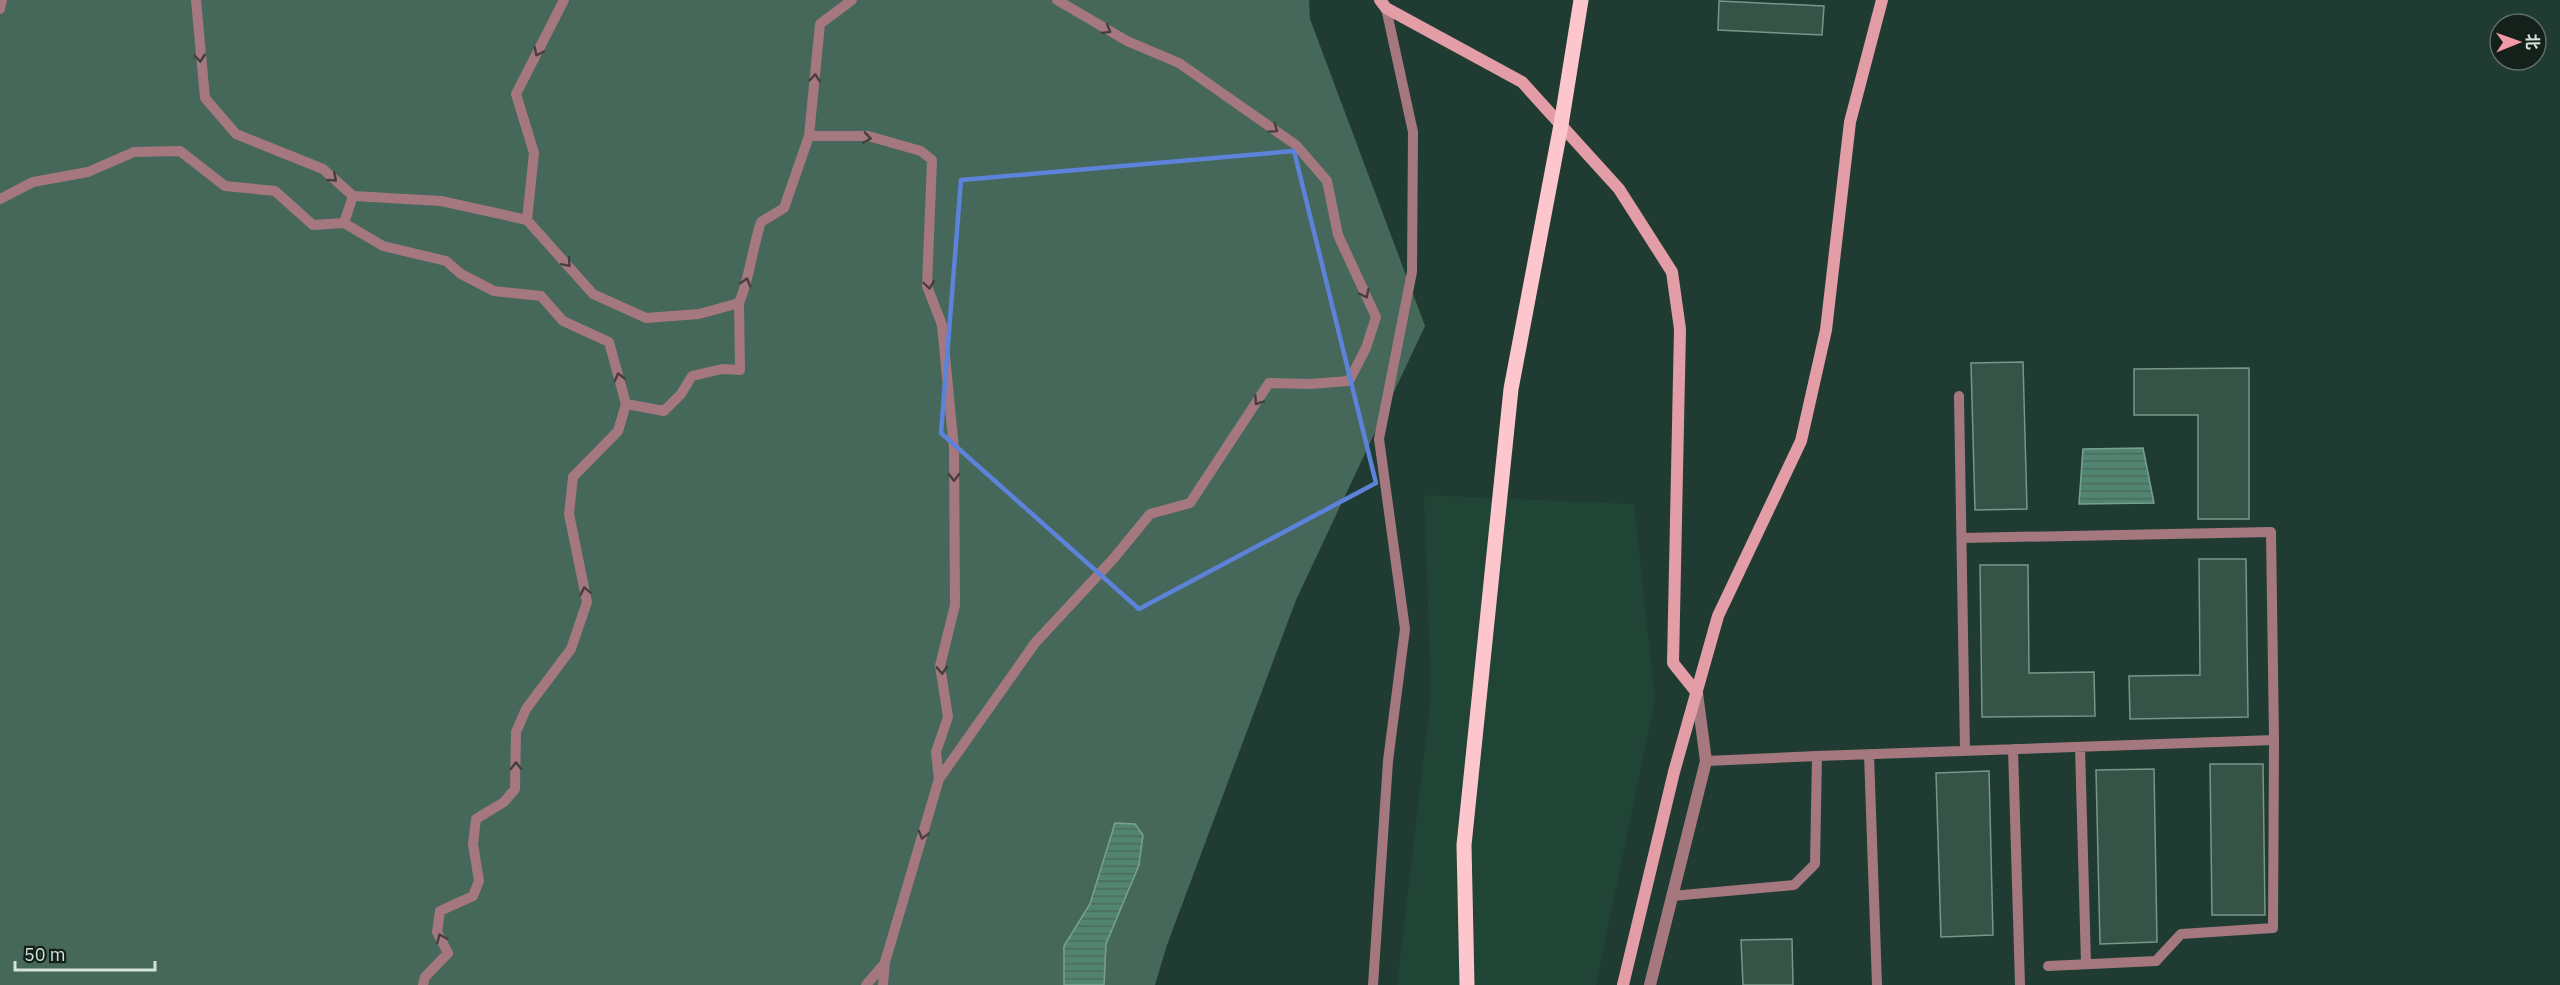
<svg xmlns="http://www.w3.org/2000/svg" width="2560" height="985" font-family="'IBM Plex Sans','Noto Sans SC',sans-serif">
<defs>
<pattern id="water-rules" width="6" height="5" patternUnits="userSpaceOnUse" patternTransform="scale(1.5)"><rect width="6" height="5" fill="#528571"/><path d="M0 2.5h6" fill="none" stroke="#4a6b5e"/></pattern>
</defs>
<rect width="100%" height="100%" fill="#203b31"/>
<path fill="#204436" d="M 1424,495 L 1634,504 L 1655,700 L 1596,985 L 1397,985 L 1431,695 Z"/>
<path fill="#46685a" d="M 0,0 L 1309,0 L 1310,19 L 1425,326 L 1296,600 L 1167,945 L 1155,985 L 0,985 Z"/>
<path fill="url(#water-rules)" stroke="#79a191" stroke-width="1.5" d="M 2143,448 L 2154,503 L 2079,504 L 2083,449 Z
M 1115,823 L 1135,824 L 1143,835 L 1139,865 L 1106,944 L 1104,985 L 1064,985 L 1064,946 L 1090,904 Z"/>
<path fill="#375247" stroke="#789689" stroke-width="1.5" d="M 1719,1 L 1824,6 L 1822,35 L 1718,30 Z
M 2023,362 L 2027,509 L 1975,510 L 1971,363 Z
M 2249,368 L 2249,519 L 2198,519 L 2198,415 L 2134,415 L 2134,369 Z
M 2199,559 L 2246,559 L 2248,717 L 2130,719 L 2129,676 L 2200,675 Z
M 1980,565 L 2028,565 L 2029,673 L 2094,672 L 2095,716 L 1982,717 Z
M 2210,764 L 2263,764 L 2265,915 L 2212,915 Z
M 2154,769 L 2157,942 L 2100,944 L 2096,770 Z
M 1989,771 L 1993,935 L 1941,937 L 1936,773 Z
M 1792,939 L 1793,985 L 1743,985 L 1741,940 Z"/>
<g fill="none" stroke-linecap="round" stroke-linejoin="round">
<path stroke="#a4787e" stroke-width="10" d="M 196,0 L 205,98 L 236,134 L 323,169 L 353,196 L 441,201 L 527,220 L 593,294 L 646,318 L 699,314 L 739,303 C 750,277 752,249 761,222 L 784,208 L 809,136 L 820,24 L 852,0
M 0,9 L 2,0
M 809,136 L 868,136 L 921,151 L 932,160 L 927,286 L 942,325 L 954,449 L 955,605 L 940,666 L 948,717 L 936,752 L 939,779
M 0,199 L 33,182 L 88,172 L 134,152 L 180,151 L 225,186 L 275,191 L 313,225 L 344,223 L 383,246 L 446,261 L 461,274 L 494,291 L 541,296 L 563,321 L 609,342 L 626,404 L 618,431 L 573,477 L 569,514 L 587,602 L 571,649 L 526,709 L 516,732 L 515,789 L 504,802 L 476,819 L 473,844 L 479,881 L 473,896 L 440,911 L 437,932 L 448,953 L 425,977 L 423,985
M 527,220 L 534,153 L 516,94 L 564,0
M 344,223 L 353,196
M 1959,396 L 1965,751
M 626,404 L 664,411 L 681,394 L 692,376 L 722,369 L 740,370 L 739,303
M 1962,538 L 2271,532 L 2274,740 L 2273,928 L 2181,934 L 2156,961 L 2048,966
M 2080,747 L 2086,964
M 2013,749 L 2020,985
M 1869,754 L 1877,985
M 1706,761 L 1817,756
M 1672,896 L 1794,885 L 1815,864 L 1817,756 L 2274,740
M 866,985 L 885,963
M 883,985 L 885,962 L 939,779 L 1035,643 L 1114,558 L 1150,514 L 1190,503 L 1269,383 L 1310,384 L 1349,381 L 1366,348 L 1376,317 L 1338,235 L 1327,181 L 1296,145 L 1179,63 L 1127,41 L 1057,0
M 1373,985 L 1388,761 L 1405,629 L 1379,439 L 1412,272 L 1413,132 L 1386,8"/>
<path stroke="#a4787e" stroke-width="12" d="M 1650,985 L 1706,761 L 1697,693"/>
<path stroke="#e39da7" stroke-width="12" d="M 1380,0 L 1386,8 L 1522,82 L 1619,189 L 1672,272 L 1680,329 L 1673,663 L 1697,693
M 1623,985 L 1674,772 L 1718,616 L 1801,441 L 1826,330 L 1850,122 L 1882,0"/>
<path stroke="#fdc6cd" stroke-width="15" d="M 1467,985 L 1464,845 L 1511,389 L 1561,125 L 1581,0"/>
</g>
<defs><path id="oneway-chevron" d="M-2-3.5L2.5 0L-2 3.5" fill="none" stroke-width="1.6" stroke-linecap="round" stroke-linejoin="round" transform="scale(1.5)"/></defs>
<g stroke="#463f3d">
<use href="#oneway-chevron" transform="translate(1107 30) rotate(30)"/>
<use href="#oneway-chevron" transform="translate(538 52) rotate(117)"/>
<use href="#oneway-chevron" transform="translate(200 58) rotate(84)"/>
<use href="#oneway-chevron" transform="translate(815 78) rotate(-84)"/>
<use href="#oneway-chevron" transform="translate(1274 129) rotate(35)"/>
<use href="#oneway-chevron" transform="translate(867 138) rotate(9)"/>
<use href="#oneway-chevron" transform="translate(333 178) rotate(41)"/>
<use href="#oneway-chevron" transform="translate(567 263) rotate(49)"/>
<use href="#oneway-chevron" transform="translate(746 282) rotate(-73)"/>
<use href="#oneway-chevron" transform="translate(929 285) rotate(82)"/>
<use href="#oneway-chevron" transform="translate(1365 294) rotate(65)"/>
<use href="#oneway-chevron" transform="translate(619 377) rotate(-105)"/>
<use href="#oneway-chevron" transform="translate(1258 401) rotate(124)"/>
<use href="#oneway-chevron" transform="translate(954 477) rotate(89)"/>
<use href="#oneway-chevron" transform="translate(585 591) rotate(-102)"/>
<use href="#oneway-chevron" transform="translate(942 670) rotate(87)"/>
<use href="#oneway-chevron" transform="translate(516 766) rotate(-89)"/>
<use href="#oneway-chevron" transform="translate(923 835) rotate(106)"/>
<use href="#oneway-chevron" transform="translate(441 938) rotate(-113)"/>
</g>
<path fill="none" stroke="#5d82d9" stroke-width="4.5" stroke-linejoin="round" d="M 1294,151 L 1376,483 L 1139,609 L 941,433 L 961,180 Z"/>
<g transform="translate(2518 42) rotate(89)"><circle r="28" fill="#14201a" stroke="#606e67" stroke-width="1.5"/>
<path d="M0-4.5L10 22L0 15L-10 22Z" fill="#f39aa8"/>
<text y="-9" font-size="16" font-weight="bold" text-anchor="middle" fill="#d3e2db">北</text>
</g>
<path d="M15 961v9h140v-9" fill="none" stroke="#d3e2db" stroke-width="3"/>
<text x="24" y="961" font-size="18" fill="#d3e2db" stroke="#14201a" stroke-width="4.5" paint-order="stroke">50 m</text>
</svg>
